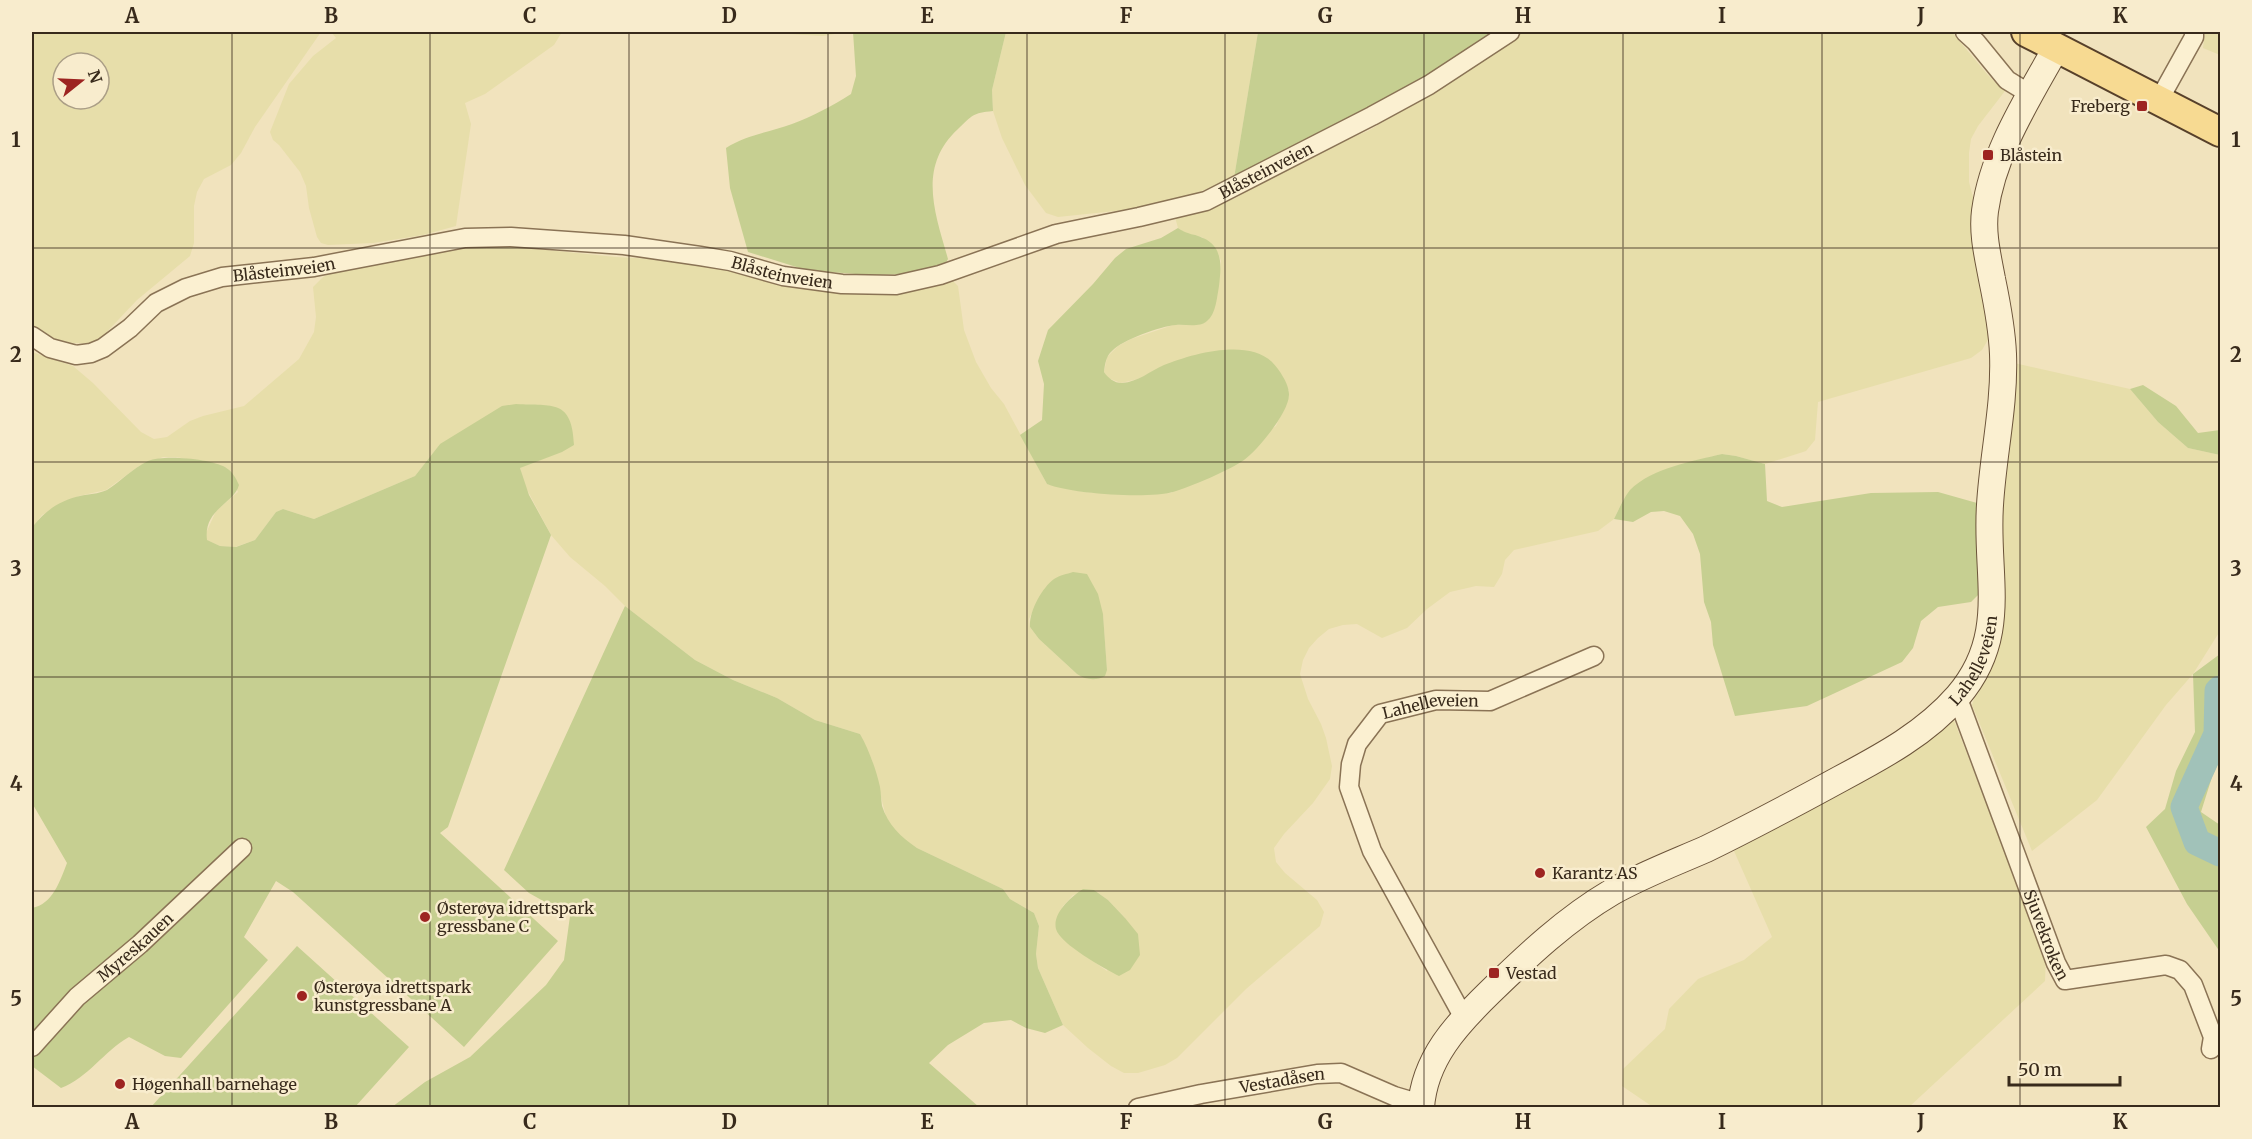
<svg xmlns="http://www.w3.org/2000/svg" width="2252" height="1139" font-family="Merriweather,serif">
<rect width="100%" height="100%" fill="#f1e3bd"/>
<path fill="#e7deaa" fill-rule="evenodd" d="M 32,32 L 321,32 L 255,127 L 241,153 L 231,165 L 204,179 L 197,192 L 194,206 L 194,243 L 190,256 L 137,300 L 102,337 L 89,344 L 60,342 L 32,325 ZM 63,63 L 99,63 L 99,99 L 63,99 Z
M 331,32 L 562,32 L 554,45 L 485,94 L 465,103 L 471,124 L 456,226 L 423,235 L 373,243 L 328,245 L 321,243 L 317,237 L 309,208 L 306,186 L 300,172 L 279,145 L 273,140 L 270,132 L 289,84 L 313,56 L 336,38 Z
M 755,32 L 846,32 L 823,36 Z
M 1006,32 L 1258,32 L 1234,178 L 1179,200 L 1144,208 L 1058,217 L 1046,213 L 1025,185 L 1002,138 L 993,111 L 992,90 Z
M 1522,32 L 1952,32 L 1987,74 L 1997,84 L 2004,86 L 2005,91 L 1978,126 L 1971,139 L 1969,153 L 1969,182 L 1980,225 L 1992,310 L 1989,338 L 1982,350 L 1971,358 L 1818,402 L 1815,440 L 1806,451 L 1765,464 L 1736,456 L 1722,454 L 1695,461 L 1654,474 L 1623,500 L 1614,519 L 1598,531 L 1514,550 L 1505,560 L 1502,574 L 1494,587 L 1476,586 L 1450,592 L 1427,609 L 1407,628 L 1382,638 L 1357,624 L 1343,625 L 1329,629 L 1318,638 L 1309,648 L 1303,660 L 1300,674 L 1308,699 L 1321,724 L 1326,738 L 1332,766 L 1330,779 L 1313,803 L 1284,834 L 1274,848 L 1276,862 L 1285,873 L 1317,900 L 1324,912 L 1320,926 L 1246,989 L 1177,1058 L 1165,1065 L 1138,1073 L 1124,1073 L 1111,1066 L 1088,1048 L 1063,1025 L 1038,968 L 1036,954 L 1039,926 L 1034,913 L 1010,899 L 1003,889 L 917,848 L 905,840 L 893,829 L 886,817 L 872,760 L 860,734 L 815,720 L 777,698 L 733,680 L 695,660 L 625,606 L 605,586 L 570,557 L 551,535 L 523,482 L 520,468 L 533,461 L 440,444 L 415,476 L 314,519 L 283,509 L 276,512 L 255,540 L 235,547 L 220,546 L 206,540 L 206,533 L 216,511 L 238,492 L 227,468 L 177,457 L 163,457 L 139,466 L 106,490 L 79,496 L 42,515 L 32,528 L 32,352 L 73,366 L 93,383 L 141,432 L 154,439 L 167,437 L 190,421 L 203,416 L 244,406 L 299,359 L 314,332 L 316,317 L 313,287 L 323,277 L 336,271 L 351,270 L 400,256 L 470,242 L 616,257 L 691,261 L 788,280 L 948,276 L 958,286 L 964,330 L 976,362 L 991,388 L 1004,404 L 1047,484 L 1083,492 L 1129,494 L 1171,493 L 1276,426 L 1289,397 L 1289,390 L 1163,366 L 1138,379 L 1121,383 L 1108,378 L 1104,372 L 1107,357 L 1118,346 L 1131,339 L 1173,325 L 1202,324 L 1217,298 L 1221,261 L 1218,253 L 1202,237 L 1188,235 L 1178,228 L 1175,217 L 1202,207 L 1236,198 L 1272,174 L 1313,153 L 1368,131 L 1406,108 L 1436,86 ZM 1043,591 L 1103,614 L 1107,670 L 1077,674 L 1039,639 L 1030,627 L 1029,619 ZM 1094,890 L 1108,900 L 1125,918 L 1107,971 L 1065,941 L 1056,924 L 1063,906 L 1073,895 Z
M 2205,32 L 2220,32 L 2220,55 L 2203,48 Z
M 2014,363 L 2130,389 L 2158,422 L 2188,448 L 2220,455 L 2220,631 L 2193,674 L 2166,705 L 2097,800 L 2032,851 L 1972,705 L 1998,627 L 1999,490 Z
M 1953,718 L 2046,956 L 2045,981 L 1909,1107 L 1653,1107 L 1622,1086 L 1623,1069 L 1665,1029 L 1669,1009 L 1698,979 L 1744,960 L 1772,937 L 1734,851 Z"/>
<path fill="#c6cf91" d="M 853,32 L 1006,32 L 992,90 L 993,111 C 972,113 973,115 958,129 C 917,167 935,213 948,259 L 944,266 L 908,274 L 868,275 L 806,270 L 748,252 L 730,188 L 726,148 C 746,135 770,132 792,124 C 813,116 832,106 851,94 L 856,76 Z
M 1258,32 L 1509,32 L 1407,89 L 1234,178 Z
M 1178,228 C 1190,236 1193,233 1203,238 C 1224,247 1221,268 1219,286 C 1217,297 1216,314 1207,321 C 1199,328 1186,324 1176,325 C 1161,326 1122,340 1112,351 C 1106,356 1105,364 1104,372 C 1108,378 1114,383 1122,383 C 1138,382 1150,371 1164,365 C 1192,354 1247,338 1272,362 C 1279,369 1289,384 1289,394 C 1290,411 1258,450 1244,460 C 1232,469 1188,488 1173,492 C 1148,499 1071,494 1047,484 L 1020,435 L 1042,420 L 1044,384 L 1038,361 L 1048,330 L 1093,284 L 1115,258 L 1126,249 L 1161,238 Z
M 2143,385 L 2176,406 L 2198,433 L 2220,430 L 2220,455 L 2188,448 L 2158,422 L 2130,389 Z
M 516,404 C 553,406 572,399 574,445 L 562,452 L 520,468 L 529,495 L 551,535 L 448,827 L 440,833 L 558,941 L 464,1047 L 293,892 L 276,881 L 244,937 L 268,960 L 181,1058 L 165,1056 L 129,1037 C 104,1051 88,1078 61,1088 L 32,1066 L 32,908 C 53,904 60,881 67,863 L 32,803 L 32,528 L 34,525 C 46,510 61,500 80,496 C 89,494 98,494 107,490 C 121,481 133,468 148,461 C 164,454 211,459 225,467 C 232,471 236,478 239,485 C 234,504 203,509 207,540 L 220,546 L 236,547 L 255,540 L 276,512 L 283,509 L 314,519 L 415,476 L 440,444 L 502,406 Z
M 1722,454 L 1736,456 L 1765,464 L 1767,501 L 1782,507 L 1871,493 L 1938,492 L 1977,503 L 1982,506 L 1982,591 L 1971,602 L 1938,607 L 1921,621 L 1913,648 L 1902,662 L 1807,706 L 1735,716 L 1713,645 L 1711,622 L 1704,602 L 1700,554 L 1693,534 L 1680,516 L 1664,511 L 1651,512 L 1633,522 L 1614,519 C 1619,509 1623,499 1630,490 C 1652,468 1693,461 1722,454 Z
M 1073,572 L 1087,574 L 1098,594 L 1103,614 L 1107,670 L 1105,676 C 1096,681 1086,680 1077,674 L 1039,639 L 1030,627 C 1029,611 1042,588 1054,579 C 1060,575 1067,574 1073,572 Z
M 625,606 L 695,660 L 733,680 L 777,698 L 815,720 L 860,734 C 869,750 876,769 880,787 C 881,793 881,799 882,806 C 888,825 901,837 917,848 L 1003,889 L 1010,899 L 1034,913 L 1039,926 L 1036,954 L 1038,968 L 1063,1025 L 1045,1033 L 1026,1028 L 1011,1020 L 984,1023 L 948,1045 L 929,1063 L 979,1107 L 392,1107 L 425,1082 L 470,1057 L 546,985 L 564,960 L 570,916 L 529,893 L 504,870 Z
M 2220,654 L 2220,760 L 2212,777 L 2201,812 L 2220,825 L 2220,952 L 2187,904 L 2146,827 L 2165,809 L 2176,771 L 2195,732 L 2193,674 Z
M 1083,889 L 1094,890 L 1108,900 L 1125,918 L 1138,934 L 1140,955 L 1130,970 L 1119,976 C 1105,969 1060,944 1056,929 C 1052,913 1072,896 1083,889 Z
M 297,946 L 409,1047 L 355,1107 L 151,1107 Z"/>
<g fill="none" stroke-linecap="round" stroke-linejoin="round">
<path stroke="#a1c2b9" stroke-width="27" d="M 2220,689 L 2218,691 L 2217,734 L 2184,807 L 2197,842 L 2220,853"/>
<g stroke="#8a7355" stroke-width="21">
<g id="street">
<path d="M 1965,32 L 1976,42 L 2007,80 L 2030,94"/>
<path d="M 2159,100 L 2194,37 L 2194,32"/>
<path id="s1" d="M 32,336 L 50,348 L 76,355 L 91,353 L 103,348 L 130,328 L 156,303 L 186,288 L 222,277 L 314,267 L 465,238 L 511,237 L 624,245 L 700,256 L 730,261 L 783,276 L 842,284 L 896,285 L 940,275 L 1056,234 L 1139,217 L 1206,201 L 1372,116 L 1429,85 L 1510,32"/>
<path id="s2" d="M 1957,696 L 2056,963 L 2065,980 L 2166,965 L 2180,970 L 2193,985 L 2213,1037 L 2211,1049"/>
<path id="s3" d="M 1464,1018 L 1372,851 L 1349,787 L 1351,764 L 1357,744 L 1380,714 L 1436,700 L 1490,701 L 1594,656"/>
<path id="s4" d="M 32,1047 L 77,997 L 140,944 L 242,848"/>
<path id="s5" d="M 1138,1108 L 1201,1094 L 1317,1074 L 1341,1073 L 1394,1096 L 1421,1104"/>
</g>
</g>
<g stroke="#6b5339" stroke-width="28">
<g id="secondary">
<path id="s6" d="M 1421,1108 C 1424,1059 1457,1024 1490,992 C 1527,956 1566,919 1612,892 C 1642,875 1674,863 1706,849 C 1751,827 1796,803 1840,779 C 1883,756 1926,733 1958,696 C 2010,635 1985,576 1990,505 C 1993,454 2005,405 2003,354 C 2002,329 1997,303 1992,279 C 1988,257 1982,234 1985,211 C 1993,152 2028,99 2056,48"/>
</g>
</g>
<g stroke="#57402a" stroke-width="32">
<path id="primary" d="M 2026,32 L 2220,132"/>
</g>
<use href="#street" stroke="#fbf0d1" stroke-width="18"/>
<use href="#secondary" stroke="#fbf0d1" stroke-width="26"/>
<use href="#primary" stroke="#f7da92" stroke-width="28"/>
</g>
<path fill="none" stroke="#382a1b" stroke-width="1.5" stroke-opacity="0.55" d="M 232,32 L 232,1108M 430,32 L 430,1108M 629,32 L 629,1108M 828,32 L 828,1108M 1027,32 L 1027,1108M 1225,32 L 1225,1108M 1424,32 L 1424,1108M 1623,32 L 1623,1108M 1822,32 L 1822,1108M 2020,32 L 2020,1108M 32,248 L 2220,248M 32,462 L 2220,462M 32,677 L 2220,677M 32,891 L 2220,891"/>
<g fill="#9d2421" stroke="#f8eccd" stroke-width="2">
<rect x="2136" y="100" width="12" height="12" rx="3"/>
<rect x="1982" y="149" width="12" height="12" rx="3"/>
<circle cx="1540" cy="873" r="6"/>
<circle cx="425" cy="917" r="6"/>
<rect x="1488" y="967" width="12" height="12" rx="3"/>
<circle cx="302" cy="996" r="6"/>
<circle cx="120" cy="1084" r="6"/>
</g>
<g text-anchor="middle" stroke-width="5" stroke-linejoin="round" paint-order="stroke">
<g font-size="16" fill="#382a1b" stroke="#f8eccd" text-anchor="start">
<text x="2130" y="112" text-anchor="end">Freberg</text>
<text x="2000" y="161">Blåstein</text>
<text x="1552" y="879">Karantz AS</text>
<text x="437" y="914">Østerøya idrettspark<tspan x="437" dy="18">gressbane C</tspan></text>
<text x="1506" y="979">Vestad</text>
<text x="314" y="993">Østerøya idrettspark<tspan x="314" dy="18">kunstgressbane A</tspan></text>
<text x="132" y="1090">Høgenhall barnehage</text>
</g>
<g font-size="16" fill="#382a1b" stroke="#f8eccd">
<text dy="6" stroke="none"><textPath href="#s1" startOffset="1288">Blåsteinveien</textPath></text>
<text dy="6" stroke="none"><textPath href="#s1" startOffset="280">Blåsteinveien</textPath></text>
<text dy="6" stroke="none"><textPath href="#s1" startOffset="784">Blåsteinveien</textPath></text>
<text dy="6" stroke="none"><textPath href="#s6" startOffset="736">Lahelleveien</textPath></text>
<text dy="6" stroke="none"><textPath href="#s3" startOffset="392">Lahelleveien</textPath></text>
<text dy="6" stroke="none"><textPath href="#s2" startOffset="255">Sjuvekroken</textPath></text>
<text dy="6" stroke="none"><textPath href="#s4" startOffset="144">Myreskauen</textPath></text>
<text dy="6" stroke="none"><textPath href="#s5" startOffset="147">Vestadåsen</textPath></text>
</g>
</g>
<rect width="2252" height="1139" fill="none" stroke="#f8eccd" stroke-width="66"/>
<g transform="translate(81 81) rotate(72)"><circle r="28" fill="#f8eccd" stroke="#ab9e86" stroke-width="1.5"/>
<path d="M0-4.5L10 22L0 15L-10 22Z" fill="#9d2421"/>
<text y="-9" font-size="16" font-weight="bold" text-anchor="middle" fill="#382a1b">N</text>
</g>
<path d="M2009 1076v9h111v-9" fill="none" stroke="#382a1b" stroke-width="3"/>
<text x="2018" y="1076" font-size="18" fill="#382a1b" stroke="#f8eccd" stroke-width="4.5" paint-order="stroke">50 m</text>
<rect x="33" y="33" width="2186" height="1073" fill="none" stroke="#382a1b" stroke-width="2"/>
<g font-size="20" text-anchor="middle" font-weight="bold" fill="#382a1b">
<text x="132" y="23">A</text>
<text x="331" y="23">B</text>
<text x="530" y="23">C</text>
<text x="729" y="23">D</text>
<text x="927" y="23">E</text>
<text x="1126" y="23">F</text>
<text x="1325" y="23">G</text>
<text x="1523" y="23">H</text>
<text x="1722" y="23">I</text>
<text x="1921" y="23">J</text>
<text x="2120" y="23">K</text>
<text x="16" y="147">1</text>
<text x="2236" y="147">1</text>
<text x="16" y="362">2</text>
<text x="2236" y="362">2</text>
<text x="16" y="576">3</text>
<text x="2236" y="576">3</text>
<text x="16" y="791">4</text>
<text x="2236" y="791">4</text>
<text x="16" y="1006">5</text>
<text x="2236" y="1006">5</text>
<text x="132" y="1129">A</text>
<text x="331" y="1129">B</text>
<text x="530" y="1129">C</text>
<text x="729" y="1129">D</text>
<text x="927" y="1129">E</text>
<text x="1126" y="1129">F</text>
<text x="1325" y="1129">G</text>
<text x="1523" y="1129">H</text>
<text x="1722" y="1129">I</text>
<text x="1921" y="1129">J</text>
<text x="2120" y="1129">K</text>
</g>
</svg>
